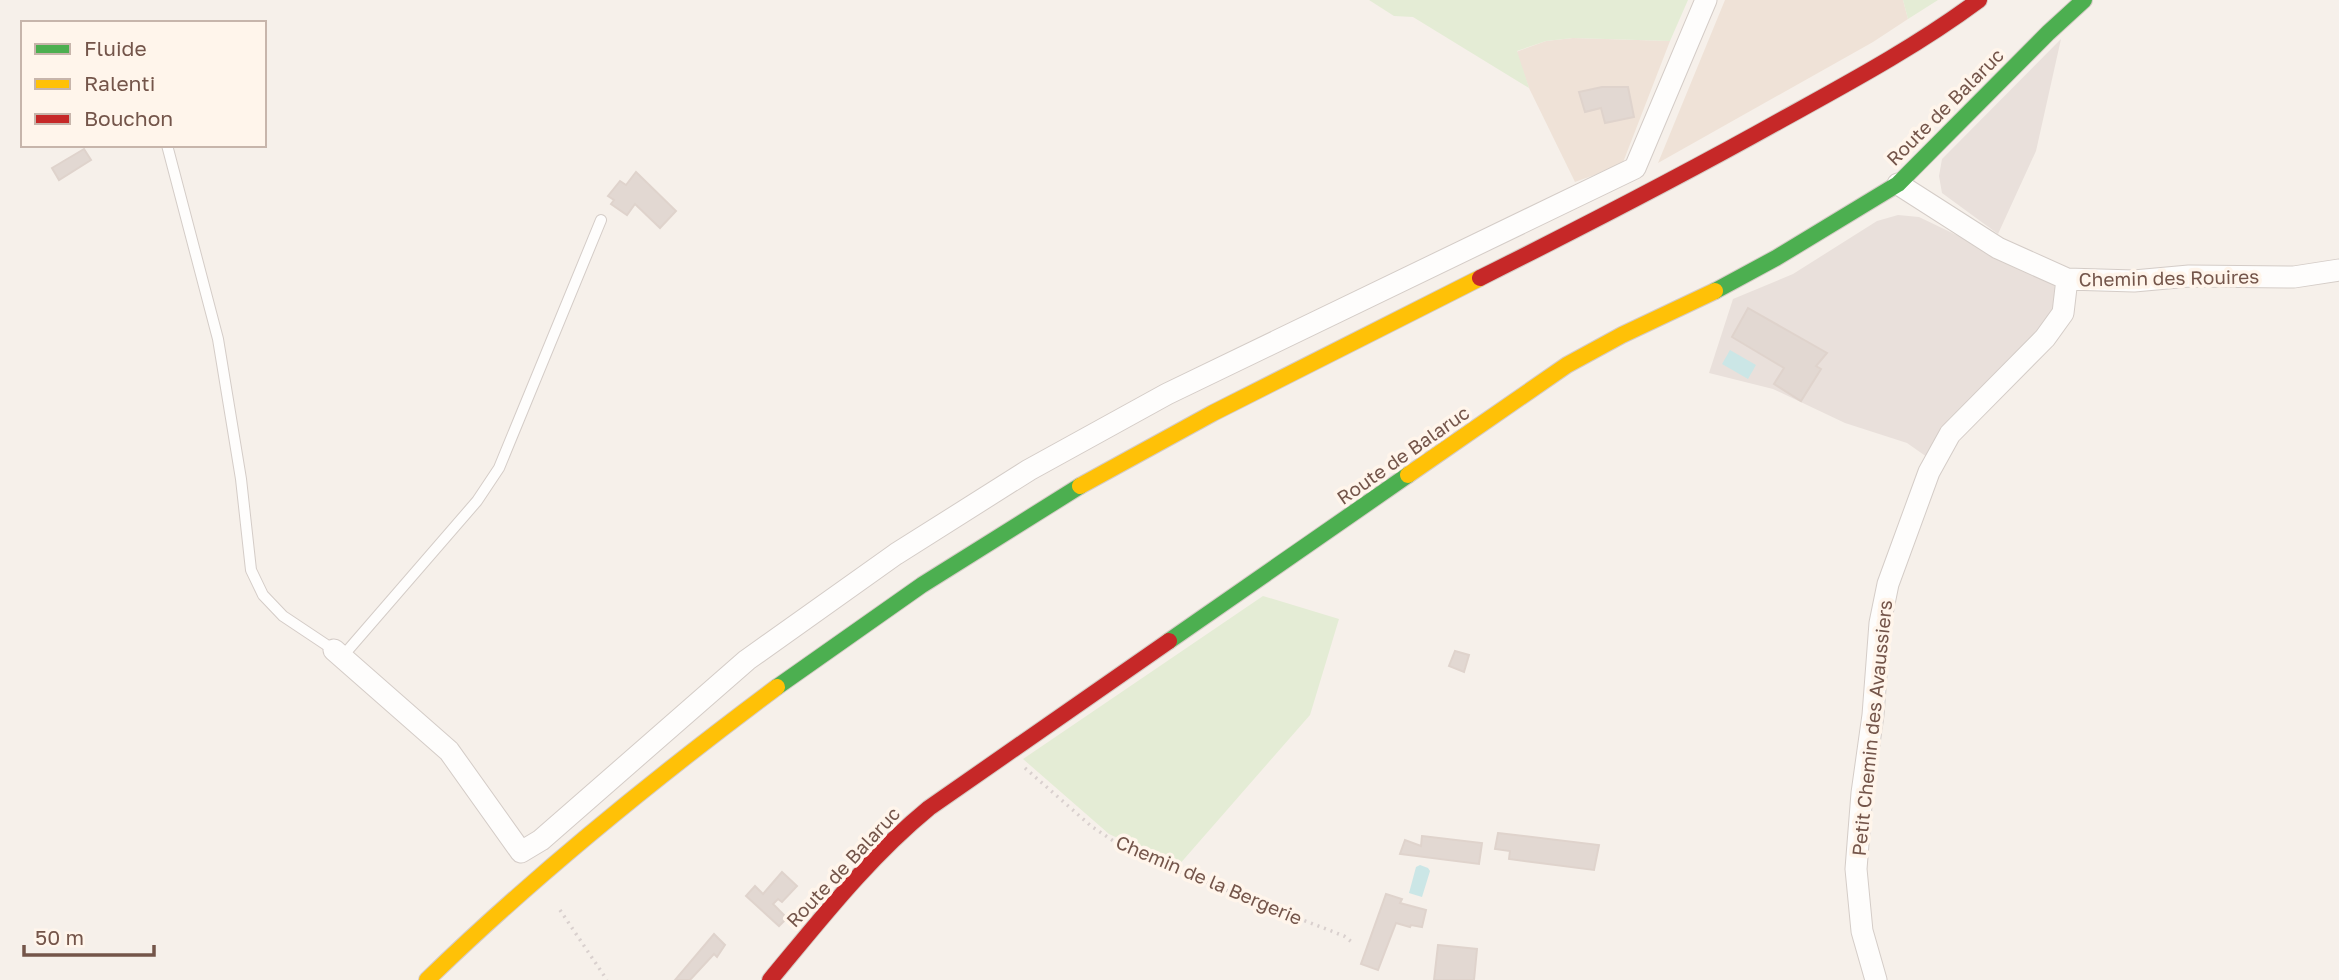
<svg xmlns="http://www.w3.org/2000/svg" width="2339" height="980" font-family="'Golos Text',sans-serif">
<rect width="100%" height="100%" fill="#f6f0ea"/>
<path fill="#efe2d7" d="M 1725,0 L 1903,0 L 1908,19 L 1873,42 L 1658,163 Z
M 1573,38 L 1670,41 L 1622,165 L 1575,182 L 1529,88 L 1516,52 L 1546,41 Z"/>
<path fill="#e9e0db" d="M 2061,39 L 2036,151 L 1998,234 L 1942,193 L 1939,176 L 1942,159 Z
M 1898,215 L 1919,217 L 2042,276 L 2056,285 L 2056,310 L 1927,457 L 1907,443 L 1845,423 L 1773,389 L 1709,373 L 1733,299 L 1793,274 L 1877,221 Z"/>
<path fill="#e4ecd5" d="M 1369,0 L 1688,0 L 1670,41 L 1573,38 L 1546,41 L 1517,51 L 1529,88 L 1413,17 L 1394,16 Z
M 1903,0 L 1938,0 L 1908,19 Z
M 1263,596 L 1339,619 L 1310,715 L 1178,866 L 1109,834 L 1023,759 Z"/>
<path fill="#cbe6e6" d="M 1730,350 L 1756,365 L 1748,379 L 1722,364 Z
M 1420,865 L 1428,868 L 1430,871 L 1422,897 L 1409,893 L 1416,867 Z"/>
<path fill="#e2d8d2" stroke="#dfd3cc" stroke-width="2" d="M 1602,87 L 1628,87 L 1634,117 L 1605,123 L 1601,108 L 1585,112 L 1579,92 Z
M 84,149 L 91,160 L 59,180 L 52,168 Z
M 636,172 L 676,211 L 660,228 L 635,204 L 627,215 L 611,204 L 614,200 L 608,196 L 620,181 L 626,185 Z
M 1748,308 L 1827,353 L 1816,366 L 1821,369 L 1801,401 L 1774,384 L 1784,368 L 1732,337 Z
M 1455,651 L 1469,655 L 1464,672 L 1449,666 Z
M 1498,833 L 1599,845 L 1594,870 L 1509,859 L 1510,851 L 1495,849 Z
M 1422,836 L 1482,843 L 1479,864 L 1400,854 L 1405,840 L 1421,846 Z
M 782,872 L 797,886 L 782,902 L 778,899 L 773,904 L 787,918 L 779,926 L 746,896 L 755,886 L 763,894 Z
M 1386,894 L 1402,899 L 1400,903 L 1426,910 L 1422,927 L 1411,925 L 1410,927 L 1396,923 L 1378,970 L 1361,964 Z
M 714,934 L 725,945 L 717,957 L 714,954 L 690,980 L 675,980 Z
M 1438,945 L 1477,949 L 1474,980 L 1434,980 Z"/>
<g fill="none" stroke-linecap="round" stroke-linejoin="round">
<g stroke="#d4ccc7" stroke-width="12">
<path id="lane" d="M 167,145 L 218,339 L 241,479 L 251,570 L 263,595 L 283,616 L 334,650
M 342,657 L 477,501 L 499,468 L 601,220"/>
</g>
<g stroke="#d4ccc7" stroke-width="23">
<path id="street" d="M 1898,184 L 1998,248 L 2067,279 L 2134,281 L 2189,276 L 2294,277 L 2339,270
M 334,650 L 449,751 L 521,852 L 541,840 L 747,660 L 896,554 L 1029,470 L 1167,394 L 1635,168 L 1706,0
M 1876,980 L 1862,931 L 1856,869 L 1862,793 L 1873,715 L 1880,623 L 1888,584 L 1929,472 L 1950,434 L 2045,338 L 2063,313 L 2067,279"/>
</g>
<g stroke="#d5ccc6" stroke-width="18">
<path id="fast" d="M 1715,291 L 1776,258 L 1898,184 L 2048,33 L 2084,0
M 1169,641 L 1408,475
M 777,687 L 922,585 L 1080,486"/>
</g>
<g stroke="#d5ccc6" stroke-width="18">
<path id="slow" d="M 1408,475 L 1567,365 L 1622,335 L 1715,291
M 1080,486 L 1213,413 L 1480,278
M 427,980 C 536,874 655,778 777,687"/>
</g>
<g stroke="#d5ccc6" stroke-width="18">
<path id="jam" d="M 1480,278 C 1582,227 1683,175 1783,119 C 1850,82 1917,46 1979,0
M 770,980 C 820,920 868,858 929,808 L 1169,641"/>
</g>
<path stroke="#d9d0ce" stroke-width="3.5" stroke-dasharray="2 5" stroke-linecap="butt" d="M 1025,768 L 1091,826 L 1124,848 L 1190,876 L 1344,936 L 1353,943
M 560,910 L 607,980"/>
<use href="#lane" stroke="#fefdfc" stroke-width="10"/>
<use href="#street" stroke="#fefdfc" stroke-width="21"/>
<use href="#fast" stroke="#4caf50" stroke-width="16"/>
<use href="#slow" stroke="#ffc107" stroke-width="16"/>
<use href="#jam" stroke="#c62828" stroke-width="16"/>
</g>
<g text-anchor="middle" stroke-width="7" stroke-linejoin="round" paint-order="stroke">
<g font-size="19" fill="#74554a" stroke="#fff5eb">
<text transform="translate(1945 107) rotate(-45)" y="7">Route de Balaruc</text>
<text transform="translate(2169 278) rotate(-1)" y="7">Chemin des Rouires</text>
<text transform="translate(1403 455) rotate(-35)" y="7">Route de Balaruc</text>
<text transform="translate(1872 728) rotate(-84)" y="7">Petit Chemin des Avaussiers</text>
<text transform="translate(843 867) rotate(-47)" y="7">Route de Balaruc</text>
<text transform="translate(1209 880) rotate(23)" y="7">Chemin de la Bergerie</text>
</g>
</g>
<rect x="21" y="21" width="245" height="126" fill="#fff5eb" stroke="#c7b5ab" stroke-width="2"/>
<rect x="35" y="44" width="35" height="10" fill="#4caf50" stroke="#c7b5ab" stroke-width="2"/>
<text x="84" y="56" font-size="21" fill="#74554a">Fluide</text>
<rect x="35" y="79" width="35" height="10" fill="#ffc107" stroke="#c7b5ab" stroke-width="2"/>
<text x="84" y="91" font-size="21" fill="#74554a">Ralenti</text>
<rect x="35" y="114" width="35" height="10" fill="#c62828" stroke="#c7b5ab" stroke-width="2"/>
<text x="84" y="126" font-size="21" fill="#74554a">Bouchon</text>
<path d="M24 945v10h130v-10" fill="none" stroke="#74554a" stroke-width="3.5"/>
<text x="35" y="945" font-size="21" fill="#74554a" stroke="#fff5eb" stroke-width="5" paint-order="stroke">50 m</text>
</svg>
